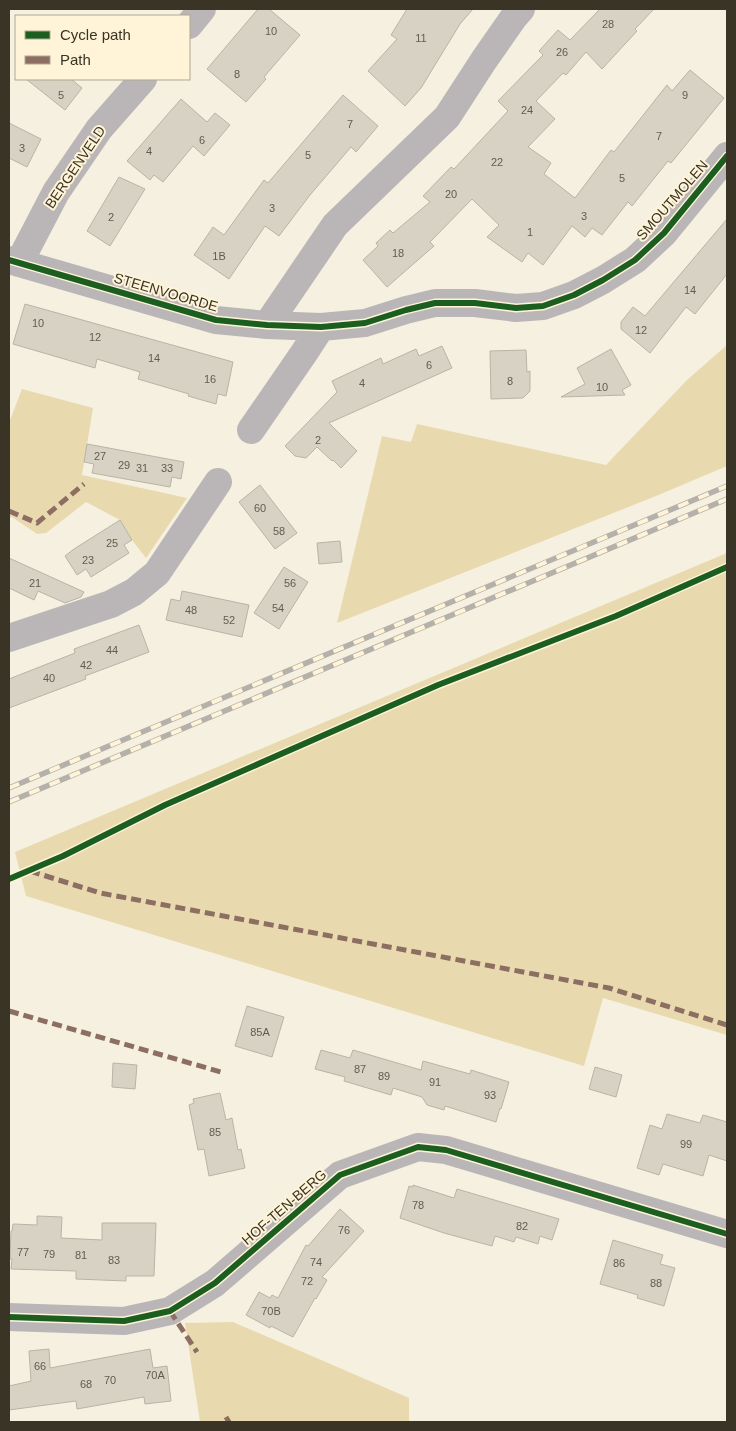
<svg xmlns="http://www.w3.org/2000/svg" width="736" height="1431" font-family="Arial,sans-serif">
<rect width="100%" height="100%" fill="#f6f0e0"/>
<path fill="#e9d9ae" d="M 727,345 L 727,466 L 656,496 L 337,623 L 382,436 L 411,442 L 417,424 L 606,465 L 687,380 Z
M 22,389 L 93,408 L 82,475 L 187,498 L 146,558 L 132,540 L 120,520 L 86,502 L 46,533 L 37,534 L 12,517 L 9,518 L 9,423 Z
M 727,553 L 727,1035 L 603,998 L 584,1066 L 26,896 L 15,852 Z
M 233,1322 L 409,1398 L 409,1422 L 200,1422 L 185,1323 Z"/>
<path fill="#d7d2c4" stroke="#b8b4a6" d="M 258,9 L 269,9 L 300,35 L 264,77 L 266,79 L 246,102 L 207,69 Z
M 407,9 L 473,9 L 460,24 L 421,88 L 405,106 L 368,71 L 397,39 L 391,35 Z
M 600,9 L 654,9 L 635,29 L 637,31 L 602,69 L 586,52 L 566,75 L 563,73 L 536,101 L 555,119 L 528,147 L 551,163 L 544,174 L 575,198 L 611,150 L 614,152 L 667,85 L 672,91 L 690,70 L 724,98 L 671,163 L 668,161 L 632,206 L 628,202 L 602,235 L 592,228 L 585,237 L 572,226 L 543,265 L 528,253 L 522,262 L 487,237 L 499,225 L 472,199 L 430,242 L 434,246 L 387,287 L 363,260 L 378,246 L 376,243 L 390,230 L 393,233 L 430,202 L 423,196 L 451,167 L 454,169 L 508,111 L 498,101 L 543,55 L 539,51 L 558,30 L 570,40 Z
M 26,79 L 71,79 L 82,88 L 65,110 Z
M 343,95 L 378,126 L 356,152 L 351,147 L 310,195 L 279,236 L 265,226 L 229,279 L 194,255 L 213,227 L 224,235 L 264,180 L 268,183 Z
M 181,99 L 207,122 L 215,113 L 230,125 L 204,156 L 193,146 L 163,182 L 154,175 L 150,180 L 127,161 Z
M 9,123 L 41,139 L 27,167 L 9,158 Z
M 119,177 L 145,189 L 110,246 L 87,231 Z
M 727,219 L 727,274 L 695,314 L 686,307 L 650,353 L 621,329 L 621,322 L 633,307 L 645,316 Z
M 25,304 L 233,362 L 226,396 L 218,394 L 216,404 L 188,396 L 189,394 L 138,379 L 140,372 L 97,359 L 95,368 L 13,344 Z
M 442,346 L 452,368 L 329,423 L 357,451 L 341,468 L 333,460 L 332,461 L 317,447 L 306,458 L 295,456 L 285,446 L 337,392 L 332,381 L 381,358 L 383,364 L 416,349 L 419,356 Z
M 611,349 L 631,385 L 622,390 L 625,395 L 561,397 L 585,384 L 577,368 Z
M 526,350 L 527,372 L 530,371 L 530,391 L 523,398 L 491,399 L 490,351 Z
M 87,444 L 184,462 L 181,479 L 172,477 L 170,487 L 92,473 L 94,464 L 84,462 Z
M 260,485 L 297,533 L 275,549 L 239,502 Z
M 120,520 L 132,540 L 124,545 L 129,553 L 91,577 L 86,569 L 77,575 L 65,556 L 74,549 Z
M 340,541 L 342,562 L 319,564 L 317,543 Z
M 9,558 L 84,592 L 81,597 L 65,603 L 38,591 L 34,600 L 9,588 Z
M 284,567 L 308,582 L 279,629 L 254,613 Z
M 182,591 L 249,605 L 242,637 L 166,620 L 171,599 L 180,601 Z
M 139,625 L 149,652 L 85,676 L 86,679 L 9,708 L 9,679 L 75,653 L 74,649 Z
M 247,1006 L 284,1017 L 272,1057 L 235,1046 Z
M 321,1050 L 350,1058 L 353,1050 L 421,1070 L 423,1061 L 470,1074 L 471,1070 L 509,1082 L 501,1109 L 500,1108 L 496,1122 L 445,1106 L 444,1110 L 427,1105 L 422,1097 L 393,1088 L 391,1095 L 344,1081 L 345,1077 L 315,1069 Z
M 113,1063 L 137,1065 L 135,1089 L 112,1087 Z
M 595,1067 L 622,1075 L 616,1097 L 589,1089 Z
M 220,1093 L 226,1120 L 232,1118 L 238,1150 L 241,1149 L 245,1168 L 209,1176 L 204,1149 L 198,1150 L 189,1105 L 194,1103 L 193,1099 Z
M 667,1114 L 700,1123 L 703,1115 L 727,1122 L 727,1161 L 709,1155 L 703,1176 L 663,1164 L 659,1175 L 637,1168 L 650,1125 L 662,1129 Z
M 413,1185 L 454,1198 L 457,1189 L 559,1219 L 552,1240 L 540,1236 L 538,1244 L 516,1237 L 514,1242 L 495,1236 L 492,1246 L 444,1233 L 400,1218 L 409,1186 L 413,1187 Z
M 340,1209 L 364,1231 L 322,1277 L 327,1280 L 316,1299 L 315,1298 L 293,1337 L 271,1326 L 270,1328 L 246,1315 L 259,1292 L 270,1298 L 272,1295 L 278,1298 L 306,1245 L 308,1246 Z
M 37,1216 L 62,1217 L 61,1238 L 102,1240 L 102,1223 L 156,1223 L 154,1276 L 126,1276 L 126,1281 L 76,1279 L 76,1271 L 11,1269 L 12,1259 L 10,1259 L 11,1231 L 12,1231 L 13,1224 L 37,1225 Z
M 613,1240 L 663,1255 L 660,1264 L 675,1268 L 664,1306 L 637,1298 L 638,1295 L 600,1284 Z
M 49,1349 L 50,1368 L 150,1349 L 153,1368 L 167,1366 L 171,1401 L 145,1404 L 144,1397 L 77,1409 L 76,1401 L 9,1410 L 9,1386 L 31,1381 L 29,1351 Z"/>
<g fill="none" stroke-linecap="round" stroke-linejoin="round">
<path stroke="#bab6b7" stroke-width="28" d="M 189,25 L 202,9
M 9,260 L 216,320 L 267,325 L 321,327 L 365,323 L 406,310 L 435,303 L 475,303 L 516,308 L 543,306 L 574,295 L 603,280 L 635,260 L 664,233 L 727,156
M 19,263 L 56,192 L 99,129 L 143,79
M 267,325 L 335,225 L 447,117 L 484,60 L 514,17 L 521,9
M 251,430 L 304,353 L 321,327
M 9,638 L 111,604 L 134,592 L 157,573 L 218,482
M 9,1317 L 124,1321 L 170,1311 L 215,1283 L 340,1175 L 418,1147 L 446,1150 L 727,1234"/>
<g stroke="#b5b0aa" stroke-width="5.5">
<path id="rail" d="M 9,788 L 727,486
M 9,802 L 727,499"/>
</g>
<use href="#rail" stroke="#fff4d7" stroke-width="4" stroke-dasharray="11" stroke-linecap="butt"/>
<path stroke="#8d6e63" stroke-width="5" stroke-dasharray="10 5" stroke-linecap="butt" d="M 9,511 L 37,523 L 84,484
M 30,871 L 100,893 L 609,988 L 727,1025
M 9,1011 L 221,1072
M 170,1311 L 197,1352
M 226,1417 L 229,1422"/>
<g stroke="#fff4d7" stroke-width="9">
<path id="cycleway" d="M 9,260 L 216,320 L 267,325 L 321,327 L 365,323 L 406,310 L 435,303 L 475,303 L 516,308 L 543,306 L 574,295 L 603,280 L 635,260 L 664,233 L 727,156
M 9,879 L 63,856 L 165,805 L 438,685 L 616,616 L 727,567
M 9,1317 L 124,1321 L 170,1311 L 215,1283 L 340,1175 L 418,1147 L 446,1150 L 727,1234"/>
</g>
<use href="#cycleway" stroke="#1b5e20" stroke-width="6"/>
</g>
<g text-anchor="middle" stroke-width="4" stroke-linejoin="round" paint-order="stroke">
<g font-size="11" fill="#615c4e">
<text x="608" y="28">28</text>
<text x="271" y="35">10</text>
<text x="421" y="42">11</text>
<text x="562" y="56">26</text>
<text x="237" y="78">8</text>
<text x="61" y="99">5</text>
<text x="685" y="99">9</text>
<text x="527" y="114">24</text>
<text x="350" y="128">7</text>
<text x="659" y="140">7</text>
<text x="202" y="144">6</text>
<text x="22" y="152">3</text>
<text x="149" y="155">4</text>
<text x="308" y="159">5</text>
<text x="497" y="166">22</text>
<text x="622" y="182">5</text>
<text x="451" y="198">20</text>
<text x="272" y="212">3</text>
<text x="584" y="220">3</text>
<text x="111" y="221">2</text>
<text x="530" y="236">1</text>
<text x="398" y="257">18</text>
<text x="219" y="260">1B</text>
<text x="690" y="294">14</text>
<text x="38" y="327">10</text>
<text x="641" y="334">12</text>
<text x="95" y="341">12</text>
<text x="154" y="362">14</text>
<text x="429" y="369">6</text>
<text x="210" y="383">16</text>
<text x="510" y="385">8</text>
<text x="362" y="387">4</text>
<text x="602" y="391">10</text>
<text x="318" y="444">2</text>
<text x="100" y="460">27</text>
<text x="124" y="469">29</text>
<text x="142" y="472">31</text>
<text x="167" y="472">33</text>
<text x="260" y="512">60</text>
<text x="279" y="535">58</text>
<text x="112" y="547">25</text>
<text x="88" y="564">23</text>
<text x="35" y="587">21</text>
<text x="290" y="587">56</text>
<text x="278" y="612">54</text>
<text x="191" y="614">48</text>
<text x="229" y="624">52</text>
<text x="112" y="654">44</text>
<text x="86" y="669">42</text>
<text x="49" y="682">40</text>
<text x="260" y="1036">85A</text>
<text x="360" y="1073">87</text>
<text x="384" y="1080">89</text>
<text x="435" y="1086">91</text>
<text x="490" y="1099">93</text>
<text x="215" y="1136">85</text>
<text x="686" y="1148">99</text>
<text x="418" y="1209">78</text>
<text x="522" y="1230">82</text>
<text x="344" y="1234">76</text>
<text x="23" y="1256">77</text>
<text x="49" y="1258">79</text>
<text x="81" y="1259">81</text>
<text x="114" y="1264">83</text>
<text x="316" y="1266">74</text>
<text x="619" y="1267">86</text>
<text x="307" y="1285">72</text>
<text x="656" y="1287">88</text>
<text x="271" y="1315">70B</text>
<text x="40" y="1370">66</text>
<text x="155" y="1379">70A</text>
<text x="110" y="1384">70</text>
<text x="86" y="1388">68</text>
</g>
<g font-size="14" fill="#3a3426" stroke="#fff4d7">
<text transform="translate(75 167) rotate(-56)" y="5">BERGENVELD</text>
<text transform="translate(672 200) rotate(-49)" y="5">SMOUTMOLEN</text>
<text transform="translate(166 292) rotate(16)" y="5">STEENVOORDE</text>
<text transform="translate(284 1207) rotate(-41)" y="5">HOF-TEN-BERG</text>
</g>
</g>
<rect width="736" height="1431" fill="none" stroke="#3a3426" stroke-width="20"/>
<rect x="15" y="15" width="175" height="65" fill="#fff4d7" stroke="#b0a790"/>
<rect x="25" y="31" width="25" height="8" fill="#1b5e20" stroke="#b0a790"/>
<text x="60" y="40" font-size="15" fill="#3a3426">Cycle path</text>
<rect x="25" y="56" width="25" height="8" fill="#8d6e63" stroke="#b0a790"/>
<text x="60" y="65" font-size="15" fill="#3a3426">Path</text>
</svg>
